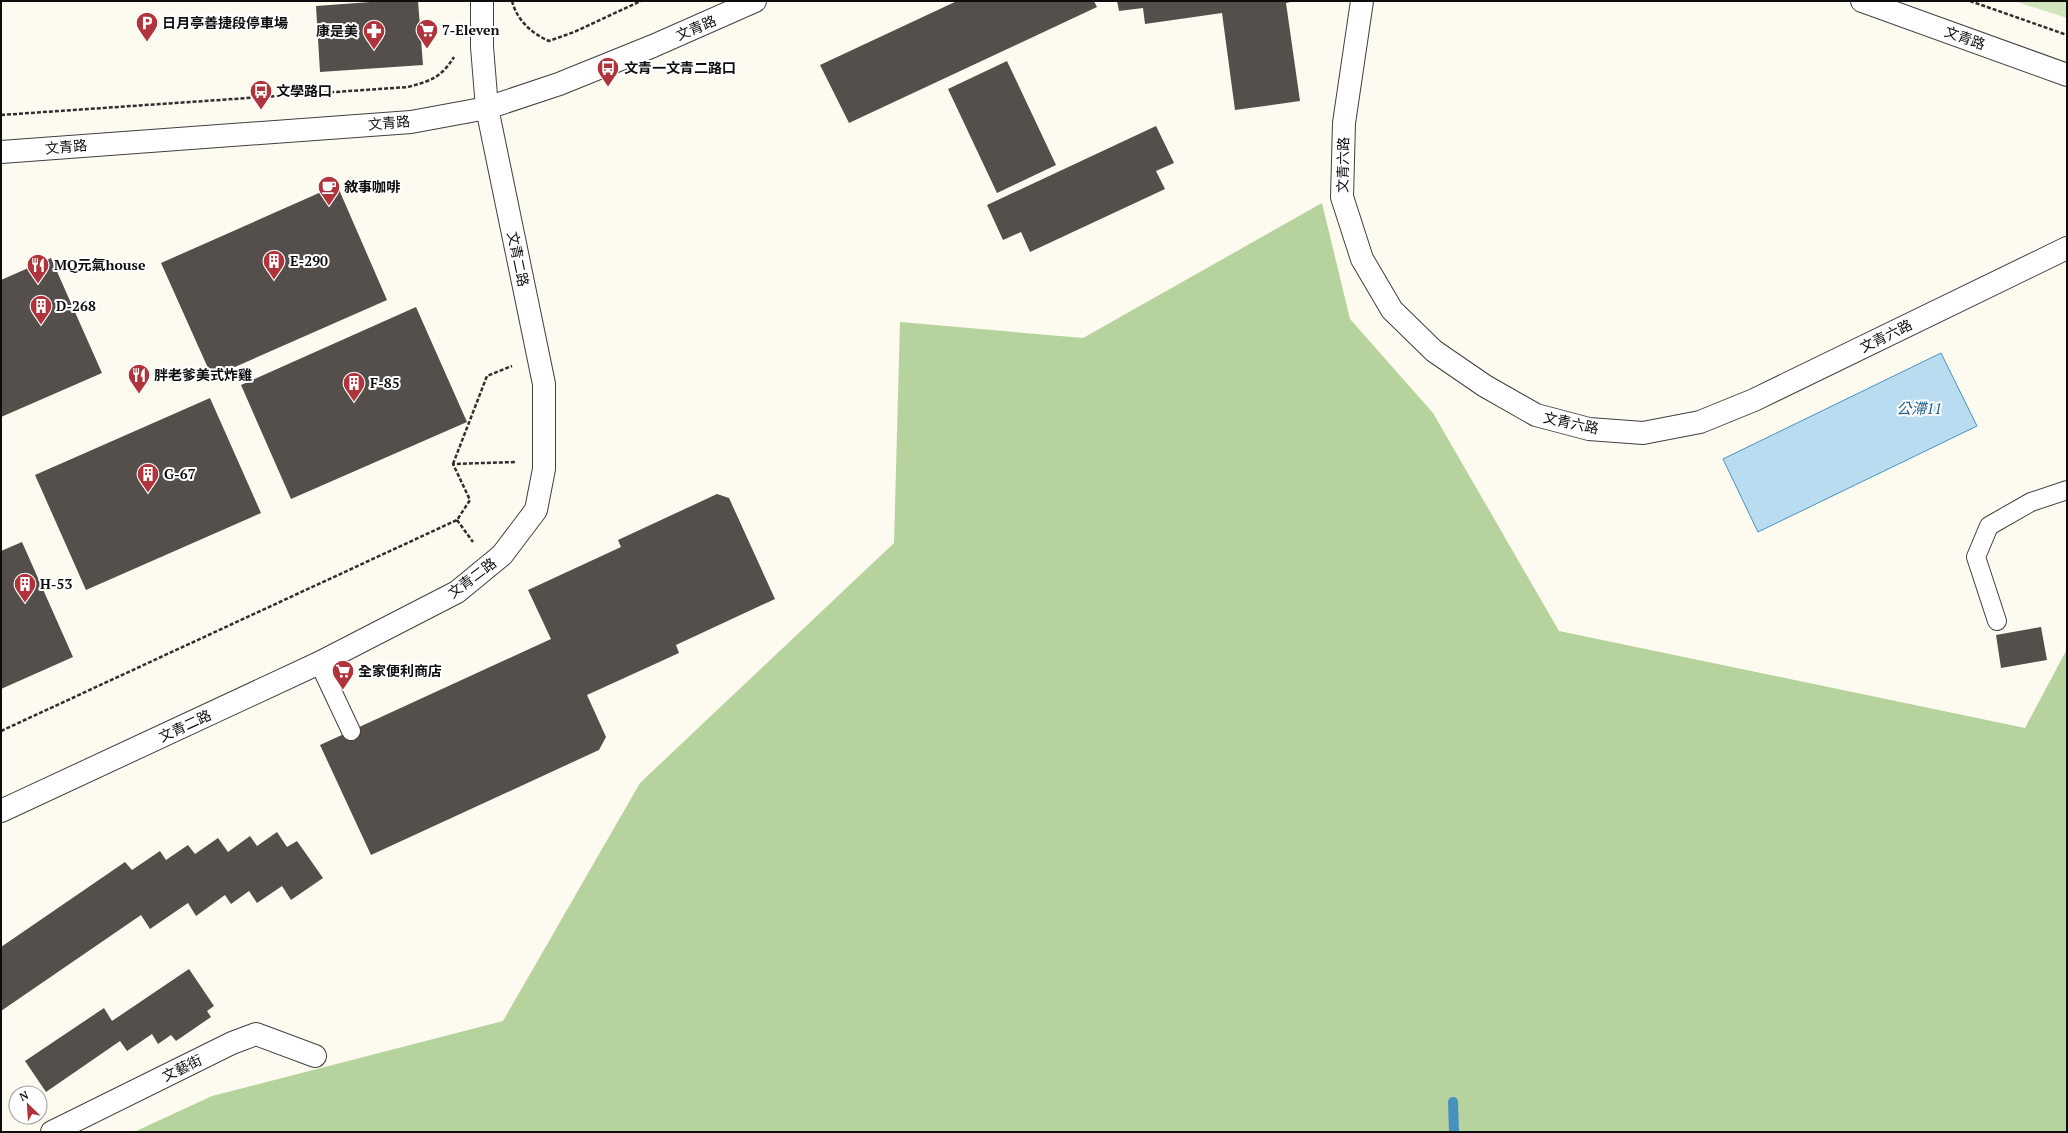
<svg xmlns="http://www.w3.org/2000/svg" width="2068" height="1133" font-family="'PT Serif','Noto Sans TC',serif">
<rect width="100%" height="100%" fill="#fdfaef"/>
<path fill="#d2e4bc" d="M 2014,1 L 2067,1 L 2067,18 Z"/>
<path fill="#b6d39d" d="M 1322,203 L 1350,319 L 1433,413 L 1559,631 L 2025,728 L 2067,649 L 2067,1132 L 134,1132 L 212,1096 L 503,1021 L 640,783 L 894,543 L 900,322 L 1083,338 Z"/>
<path fill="#b9dcf0" stroke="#4891bf" d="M 1941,353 L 1977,426 L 1758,532 L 1723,459 Z"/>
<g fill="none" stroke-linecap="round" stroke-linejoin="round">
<path stroke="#4891bf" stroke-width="10" d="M 1453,1102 L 1454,1132"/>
</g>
<path fill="#554f4b" d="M 384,1 L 418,1 L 423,65 L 320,72 L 316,6 Z
M 957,1 L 1094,1 L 1097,7 L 849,123 L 820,65 Z
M 1117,1 L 1295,1 L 1286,3 L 1300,101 L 1235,110 L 1222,13 L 1145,24 L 1143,8 L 1119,11 Z
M 1007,61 L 1056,165 L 997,193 L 948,89 Z
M 1156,126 L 1174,163 L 1156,171 L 1165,189 L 1030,252 L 1021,232 L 1003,240 L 987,205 Z
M 337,185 L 387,300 L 212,377 L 161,263 Z
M 51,258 L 102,373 L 1,417 L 1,280 Z
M 416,307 L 467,422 L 291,499 L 241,385 Z
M 210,398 L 261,513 L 86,590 L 35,475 Z
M 717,494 L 729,498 L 775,599 L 676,645 L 679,653 L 587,695 L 606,737 L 599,750 L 371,855 L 320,745 L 551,639 L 528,590 L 621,547 L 618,540 Z
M 22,542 L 73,657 L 1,689 L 1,551 Z
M 2041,627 L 2047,660 L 2001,668 L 1996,635 Z
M 277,832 L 287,847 L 297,841 L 323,878 L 291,900 L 282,886 L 257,903 L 249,891 L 231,904 L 225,895 L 196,916 L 188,903 L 150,929 L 141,915 L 1,1011 L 1,947 L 125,862 L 132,870 L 160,851 L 166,860 L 188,845 L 195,854 L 218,838 L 228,852 L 250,836 L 257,846 Z
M 189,969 L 214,1006 L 207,1011 L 211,1017 L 176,1041 L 171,1035 L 158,1044 L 152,1034 L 127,1051 L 120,1041 L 46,1092 L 25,1061 L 104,1008 L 112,1021 Z"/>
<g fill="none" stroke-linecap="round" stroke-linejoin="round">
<g stroke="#404040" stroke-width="20">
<path id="service" d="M 1997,621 L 1976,557 L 1989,526 L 2031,502 L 2067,490
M 319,663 L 351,731"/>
</g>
<g stroke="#404040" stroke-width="24">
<path id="minor" d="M 1362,1 L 1344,123 L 1342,197 L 1362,259 L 1392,310 L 1434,351 L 1485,386 L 1536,415 L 1589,429 L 1643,433 L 1700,422 L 1754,400 L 2067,248
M 1862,1 L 2067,75
M 1,152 L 411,122 L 487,108 L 559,84 L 653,46 L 755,1
M 1,811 L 319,663 L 457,592 L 502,555 L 536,510 L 544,469 L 544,384 L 487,108 L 482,47 L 482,1
M 52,1132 L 232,1043 L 256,1034 L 315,1056"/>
</g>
<path stroke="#2f2f2f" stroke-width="2.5" stroke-dasharray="4 2" stroke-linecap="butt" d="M 512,1 C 517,20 531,33 549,41 L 574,32 L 641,1
M 1970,1 L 2067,35
M 1,115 L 408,87 C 430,81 441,78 454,57
M 453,464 L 487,376 L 512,366
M 457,520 L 473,542
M 1,731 L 457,520 L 470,500 L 453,464 L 516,462"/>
<use href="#service" stroke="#fff" stroke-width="18"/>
<use href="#minor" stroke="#fff" stroke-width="22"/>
</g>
<defs>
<g id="parking-pin" transform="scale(1.15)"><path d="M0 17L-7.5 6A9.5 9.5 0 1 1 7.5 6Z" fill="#af343b" stroke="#fff"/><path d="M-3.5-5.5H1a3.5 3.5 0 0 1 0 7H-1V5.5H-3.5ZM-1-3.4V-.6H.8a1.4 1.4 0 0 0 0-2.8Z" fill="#fff"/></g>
<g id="supermarket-pin" transform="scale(1.15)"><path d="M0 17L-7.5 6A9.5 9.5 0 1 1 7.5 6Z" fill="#af343b" stroke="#fff"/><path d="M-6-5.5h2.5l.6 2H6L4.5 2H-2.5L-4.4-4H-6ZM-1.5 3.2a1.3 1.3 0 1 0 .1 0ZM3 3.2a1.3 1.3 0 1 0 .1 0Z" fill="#fff"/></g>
<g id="pharmacy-pin" transform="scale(1.15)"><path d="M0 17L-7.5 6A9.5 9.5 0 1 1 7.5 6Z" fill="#af343b" stroke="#fff"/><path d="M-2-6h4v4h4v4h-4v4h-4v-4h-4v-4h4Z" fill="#fff"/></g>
<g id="bus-pin" transform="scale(1.15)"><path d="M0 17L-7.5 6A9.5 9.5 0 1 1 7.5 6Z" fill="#af343b" stroke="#fff"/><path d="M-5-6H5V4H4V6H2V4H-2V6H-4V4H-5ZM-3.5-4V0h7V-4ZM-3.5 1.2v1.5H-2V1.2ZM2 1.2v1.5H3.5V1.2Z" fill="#fff"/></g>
<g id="cafe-pin" transform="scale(1.15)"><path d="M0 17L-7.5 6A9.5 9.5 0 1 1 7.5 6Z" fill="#af343b" stroke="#fff"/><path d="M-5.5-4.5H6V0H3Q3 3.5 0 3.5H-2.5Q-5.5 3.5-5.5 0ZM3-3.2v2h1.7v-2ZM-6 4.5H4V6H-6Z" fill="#fff"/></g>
<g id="building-pin" transform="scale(1.15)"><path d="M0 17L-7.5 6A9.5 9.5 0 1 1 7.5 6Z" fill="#af343b" stroke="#fff"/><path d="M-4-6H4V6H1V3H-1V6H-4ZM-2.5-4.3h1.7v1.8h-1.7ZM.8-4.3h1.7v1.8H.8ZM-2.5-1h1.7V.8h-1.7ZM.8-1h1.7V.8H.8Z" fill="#fff"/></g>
<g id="restaurant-pin" transform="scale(1.15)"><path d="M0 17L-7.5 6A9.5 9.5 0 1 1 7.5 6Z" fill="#af343b" stroke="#fff"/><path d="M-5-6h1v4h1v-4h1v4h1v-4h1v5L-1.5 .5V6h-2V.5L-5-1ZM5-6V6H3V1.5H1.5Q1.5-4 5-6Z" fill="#fff"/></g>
</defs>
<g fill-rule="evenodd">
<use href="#parking-pin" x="147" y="23"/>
<use href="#supermarket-pin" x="427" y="30"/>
<use href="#pharmacy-pin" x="374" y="31"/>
<use href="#bus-pin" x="608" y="68"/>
<use href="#bus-pin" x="261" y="91"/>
<use href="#cafe-pin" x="329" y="187"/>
<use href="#building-pin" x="274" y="261"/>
<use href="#restaurant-pin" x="38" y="265"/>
<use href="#building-pin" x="41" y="306"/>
<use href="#restaurant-pin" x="139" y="375"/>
<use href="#building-pin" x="354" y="383"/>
<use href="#building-pin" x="148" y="474"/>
<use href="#building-pin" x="25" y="584"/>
<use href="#supermarket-pin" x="343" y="671"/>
</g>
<g text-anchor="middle" stroke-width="4" stroke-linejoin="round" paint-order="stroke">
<g font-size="14" font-weight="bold" fill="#0d0d0d" stroke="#fff" text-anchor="start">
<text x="162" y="28">日月亭善捷段停車場</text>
<text x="442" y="35">7-Eleven</text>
<text x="358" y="36" text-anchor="end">康是美</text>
<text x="624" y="73">文青一文青二路口</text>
<text x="276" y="96">文學路口</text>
<text x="344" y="192">敘事咖啡</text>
<text x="290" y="266">E-290</text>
<text x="54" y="270">MQ元氣house</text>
<text x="56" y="311">D-268</text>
<text x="154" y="380">胖老爹美式炸雞</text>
<text x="370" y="388">F-85</text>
<text x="164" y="479">G-67</text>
<text x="40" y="589">H-53</text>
<text x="358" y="676">全家便利商店</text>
</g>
<g font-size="14" fill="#0d0d0d" stroke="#fff">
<text transform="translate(696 28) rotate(-23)" y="5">文青路</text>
<text transform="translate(1965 38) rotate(20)" y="5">文青路</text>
<text transform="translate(389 123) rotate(-5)" y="5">文青路</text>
<text transform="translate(66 147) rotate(-5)" y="5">文青路</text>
<text transform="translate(1343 165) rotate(-89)" y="5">文青六路</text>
<text transform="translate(518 259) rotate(78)" y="5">文青二路</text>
<text transform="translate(1886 336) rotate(-26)" y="5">文青六路</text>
<text transform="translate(1571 423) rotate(12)" y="5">文青六路</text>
<text transform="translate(472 578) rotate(-37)" y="5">文青二路</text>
<text transform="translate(185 726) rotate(-25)" y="5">文青二路</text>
<text transform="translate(182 1068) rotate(-26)" y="5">文藝街</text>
</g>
<g font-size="15" font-style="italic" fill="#246392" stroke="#fff">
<text x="1919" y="414">公滯11</text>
</g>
</g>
<rect width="2068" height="1133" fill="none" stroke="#0d0d0d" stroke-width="4"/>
<g transform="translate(28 1105) rotate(335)"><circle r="19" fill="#ffffff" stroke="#9e9e9e"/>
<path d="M0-3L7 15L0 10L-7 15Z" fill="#af343b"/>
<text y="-6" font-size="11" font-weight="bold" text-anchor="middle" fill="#0d0d0d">N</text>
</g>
</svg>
